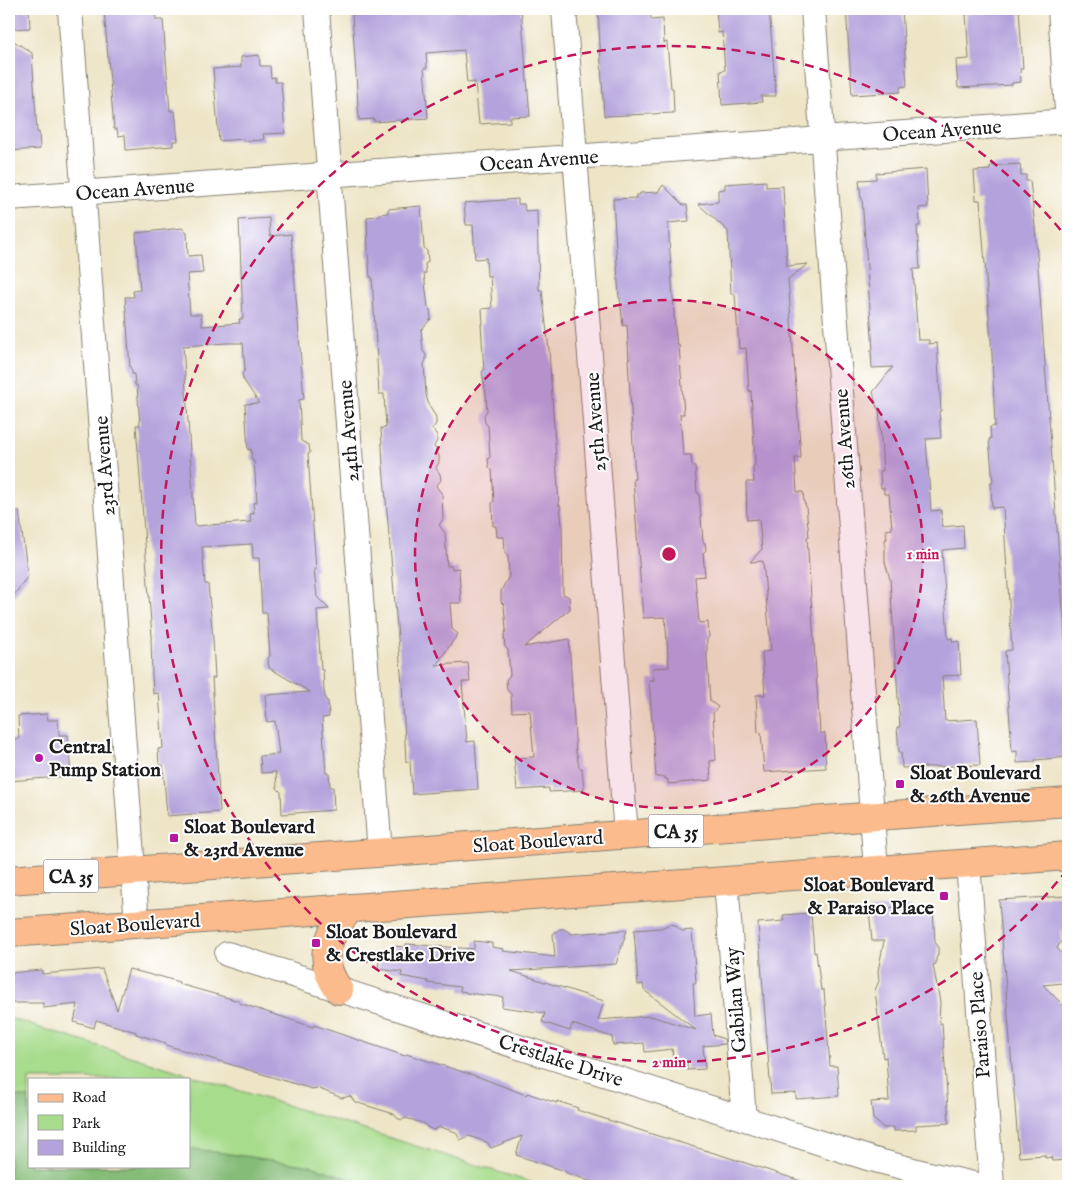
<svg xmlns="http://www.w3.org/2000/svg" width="1077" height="1195" font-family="'IM FELL English',serif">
<rect width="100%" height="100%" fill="#fff"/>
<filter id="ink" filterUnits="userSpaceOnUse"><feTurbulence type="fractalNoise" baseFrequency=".02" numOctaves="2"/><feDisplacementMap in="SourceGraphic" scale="10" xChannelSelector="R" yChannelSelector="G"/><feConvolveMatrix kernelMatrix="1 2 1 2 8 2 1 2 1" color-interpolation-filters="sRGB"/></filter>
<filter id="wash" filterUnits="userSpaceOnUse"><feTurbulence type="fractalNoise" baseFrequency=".0096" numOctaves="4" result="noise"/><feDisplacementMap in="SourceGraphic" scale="20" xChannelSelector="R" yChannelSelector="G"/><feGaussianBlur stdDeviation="1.12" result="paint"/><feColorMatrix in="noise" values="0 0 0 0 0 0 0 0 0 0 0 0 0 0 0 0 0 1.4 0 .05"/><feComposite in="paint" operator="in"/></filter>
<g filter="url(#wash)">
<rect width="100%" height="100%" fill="#eee5c7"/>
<path fill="#a7dc8c" stroke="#627c54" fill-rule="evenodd" d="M 9,1018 L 543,1186 L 9,1186 ZM 29,1079 L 189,1079 L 189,1166 L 29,1166 Z"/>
<path fill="#85bc78" stroke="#506c4a" d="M 9,1095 L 29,1098 L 29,1166 L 189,1166 L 189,1148 L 312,1166 L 371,1186 L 9,1186 Z"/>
<g id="blocks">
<path fill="#b4a2dc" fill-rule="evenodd" d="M 9,9 L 25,9 L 25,11 L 29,11 L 30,28 L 9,29 Z
M 113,9 L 155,9 L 156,20 L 163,20 L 170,111 L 175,111 L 178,141 L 173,141 L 173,146 L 126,150 L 125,135 L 118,136 L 117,129 L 114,129 L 104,10 Z
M 419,9 L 521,9 L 530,116 L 510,117 L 510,122 L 479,124 L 475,82 L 467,83 L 464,50 L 426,53 L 427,68 L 424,68 L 428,118 L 374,122 L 374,119 L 359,120 L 352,14 Z
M 614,9 L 650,9 L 651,20 L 663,19 L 664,43 L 667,42 L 671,88 L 673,88 L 674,113 L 604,116 L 598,10 Z
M 716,9 L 769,9 L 776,96 L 761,96 L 762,102 L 722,105 L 720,71 L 725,70 L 722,32 L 718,33 Z
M 846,9 L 902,9 L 907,86 L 900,87 L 900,92 L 852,95 Z
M 969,9 L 1019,9 L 1023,69 L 1020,69 L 1021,82 L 1012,83 L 1012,85 L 958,88 L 956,60 L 969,59 L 966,14 L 969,14 Z
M 9,38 L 32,53 L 37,132 L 39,132 L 40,149 L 9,151 Z
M 259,55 L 260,66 L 270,66 L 271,78 L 275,77 L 275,82 L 281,82 L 285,133 L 263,134 L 264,140 L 243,141 L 243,139 L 219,141 L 213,69 L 241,67 L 241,57 Z
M 1020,164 L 1021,175 L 1026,175 L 1026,181 L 1030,181 L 1035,227 L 1068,678 L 1068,757 L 1035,760 L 1035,762 L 1017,763 L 1017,751 L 1012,752 L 1005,651 L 1012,650 L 1003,507 L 992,508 L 991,483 L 993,482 L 989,439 L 991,439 L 990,427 L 995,426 L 992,354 L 980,200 L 976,200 L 974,171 L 990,170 L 990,166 Z
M 926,169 L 928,207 L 919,208 L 920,226 L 917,226 L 920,269 L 913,269 L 918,340 L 929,340 L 929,344 L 937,343 L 941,411 L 939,411 L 941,438 L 926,439 L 931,511 L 941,510 L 942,527 L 963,525 L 964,548 L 942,550 L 948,639 L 952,638 L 953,642 L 959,641 L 961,675 L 942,676 L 945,721 L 977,719 L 980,765 L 902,768 L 901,752 L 899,752 L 897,727 L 900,727 L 890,579 L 885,562 L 885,539 L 887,539 L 886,530 L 892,529 L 889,494 L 884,494 L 884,488 L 881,488 L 880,471 L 883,471 L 879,408 L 877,408 L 873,392 L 893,367 L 872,368 L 871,350 L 873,350 L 862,198 L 861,198 L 859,180 L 876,179 L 876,173 Z
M 766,181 L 766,187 L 783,186 L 787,266 L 808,264 L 788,279 L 801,458 L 795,458 L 797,492 L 803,492 L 804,502 L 806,506 L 809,537 L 807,537 L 820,733 L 825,733 L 826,754 L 825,754 L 826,768 L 764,772 L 761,732 L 758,733 L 756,695 L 765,695 L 762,652 L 771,651 L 763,561 L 750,562 L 762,549 L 759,519 L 747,520 L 746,482 L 754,482 L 753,467 L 755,464 L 751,391 L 749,391 L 746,348 L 739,349 L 735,294 L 731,294 L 728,231 L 698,204 L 718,202 L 718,190 L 725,189 L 725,184 Z
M 663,185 L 683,205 L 687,205 L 689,221 L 668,223 L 675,328 L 677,345 L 679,345 L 684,414 L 680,414 L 683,455 L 691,455 L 692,466 L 695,466 L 697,493 L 699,493 L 703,542 L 705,543 L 706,550 L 703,553 L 705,576 L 695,577 L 699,623 L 708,622 L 709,637 L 707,639 L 707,658 L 710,701 L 718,707 L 713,713 L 716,760 L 710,761 L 711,780 L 668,784 L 668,779 L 665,779 L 665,777 L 656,777 L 649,680 L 654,680 L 653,668 L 669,667 L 665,617 L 643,618 L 633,479 L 635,479 L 628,359 L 629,359 L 627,325 L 623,326 L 620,298 L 619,298 L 613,199 L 636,198 L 636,195 L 640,195 L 640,193 L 658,192 Z
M 518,199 L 518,204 L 524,204 L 525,211 L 537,210 L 539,290 L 542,290 L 549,350 L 559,505 L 560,505 L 562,524 L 563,594 L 569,597 L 570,609 L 524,647 L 569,639 L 576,754 L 577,754 L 579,768 L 582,768 L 584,790 L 549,792 L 549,788 L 517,790 L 514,758 L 534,757 L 530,711 L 512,712 L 511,694 L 507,690 L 506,680 L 510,675 L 508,650 L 505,647 L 504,635 L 506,630 L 504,605 L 501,602 L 501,591 L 509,576 L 508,556 L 505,553 L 504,537 L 497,537 L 496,526 L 493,526 L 492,503 L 494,501 L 492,470 L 489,467 L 488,459 L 490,457 L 488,426 L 485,423 L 484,415 L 487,411 L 486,394 L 482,372 L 484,370 L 481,324 L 483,324 L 482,309 L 492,308 L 490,276 L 487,276 L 486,258 L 475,259 L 473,225 L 466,225 L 464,203 Z
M 421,206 L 424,248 L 427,251 L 428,262 L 425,264 L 426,273 L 424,273 L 428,308 L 430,310 L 431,319 L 421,330 L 423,351 L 426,355 L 426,360 L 424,364 L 426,395 L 429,406 L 436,417 L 436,424 L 432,429 L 437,435 L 437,441 L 434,446 L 439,456 L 439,462 L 436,468 L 440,474 L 441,480 L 436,486 L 442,494 L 443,519 L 439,525 L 445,533 L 447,566 L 452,566 L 452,569 L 459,568 L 461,603 L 450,603 L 452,629 L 458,634 L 436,665 L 468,663 L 470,682 L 462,682 L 467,742 L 475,741 L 478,789 L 412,794 L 410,761 L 406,762 L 402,684 L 383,466 L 381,428 L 386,428 L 384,394 L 379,394 L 372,277 L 370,277 L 368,252 L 367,217 L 379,216 L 379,214 L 388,213 L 388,209 Z
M 269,218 L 270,236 L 291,234 L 304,399 L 299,400 L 301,441 L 309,445 L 310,453 L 308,454 L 316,570 L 314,570 L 317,597 L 329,609 L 317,610 L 321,670 L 323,670 L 324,691 L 326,701 L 328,701 L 329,717 L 322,718 L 326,773 L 329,773 L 330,787 L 333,787 L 334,810 L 282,814 L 281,792 L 277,788 L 276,772 L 261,773 L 260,756 L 279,754 L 275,721 L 267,722 L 265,695 L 310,692 L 269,668 L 268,658 L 270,656 L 267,613 L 262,613 L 259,558 L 253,558 L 252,544 L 202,547 L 205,584 L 208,584 L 213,639 L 215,678 L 212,678 L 220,812 L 167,816 L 163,765 L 159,765 L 158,749 L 163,748 L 159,693 L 153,694 L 152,674 L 151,637 L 152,636 L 136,425 L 140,425 L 137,385 L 135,385 L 134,374 L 132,374 L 132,370 L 130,368 L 125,297 L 134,297 L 133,291 L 140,290 L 136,233 L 182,228 L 187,233 L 188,256 L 201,255 L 203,273 L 187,274 L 190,314 L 201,314 L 202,326 L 240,323 L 239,319 L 243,319 L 239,220 ZM 227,343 L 243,343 L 245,370 L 242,374 L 243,379 L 259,403 L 245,404 L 248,450 L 251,449 L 252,461 L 254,461 L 257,502 L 253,503 L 254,513 L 250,514 L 251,522 L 195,526 L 183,346 Z
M 19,511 L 28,576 L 9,602 L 9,512 Z
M 47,714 L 48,720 L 58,720 L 59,735 L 68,735 L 71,776 L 9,781 L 9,739 L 19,739 L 18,716 Z
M 1068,896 L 1068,929 L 1061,930 L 1062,940 L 1057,948 L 1063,955 L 1063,983 L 1043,985 L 1068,1010 L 1068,1160 L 1052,1161 L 1051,1157 L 1045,1158 L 1045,1155 L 1019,1157 L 999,900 Z
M 912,906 L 912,912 L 933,910 L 935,942 L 938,946 L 938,954 L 936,959 L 936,964 L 933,965 L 940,1002 L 939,1023 L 942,1023 L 949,1123 L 916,1125 L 916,1130 L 894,1131 L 894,1127 L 884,1128 L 873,1119 L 871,1102 L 889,1101 L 886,1057 L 883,1058 L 875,990 L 879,981 L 878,971 L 884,941 L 872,941 L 869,909 Z
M 811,913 L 814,953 L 816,952 L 821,990 L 824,990 L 830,1066 L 837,1066 L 839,1096 L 796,1099 L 796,1093 L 771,1094 L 758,923 L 784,921 L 783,915 Z
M 670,924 L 675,925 L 682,931 L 692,930 L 696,983 L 693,983 L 695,1016 L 711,1014 L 713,1035 L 724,1039 L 725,1044 L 703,1046 L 705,1069 L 687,1070 L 687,1062 L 674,1063 L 672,1049 L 645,1052 L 644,1043 L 613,1045 L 612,1037 L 572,1024 L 570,1031 L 542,1022 L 545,1013 L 502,1007 L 503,997 L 466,993 L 466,992 L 460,991 L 460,987 L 428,983 L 428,981 L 401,976 L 402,972 L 378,969 L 380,951 L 393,952 L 394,946 L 405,947 L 406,944 L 474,949 L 474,941 L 492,943 L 492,947 L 504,949 L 503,951 L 555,957 L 553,934 L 560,929 L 564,929 L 572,934 L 627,930 L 616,964 L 511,971 L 604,1001 L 598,1020 L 651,1016 L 696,1030 L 644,990 L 643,984 L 638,985 L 634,930 L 661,928 Z
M 102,969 L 117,1010 L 129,969 L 155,976 L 159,976 L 179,982 L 179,984 L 239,1001 L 239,1003 L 313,1027 L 314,1025 L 405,1056 L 406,1054 L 479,1077 L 526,1095 L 527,1093 L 557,1103 L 557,1101 L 578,1108 L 577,1110 L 655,1135 L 724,1156 L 807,1183 L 807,1186 L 595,1186 L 595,1183 L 567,1173 L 565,1171 L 516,1155 L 522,1136 L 491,1148 L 487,1142 L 469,1136 L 460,1140 L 456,1132 L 440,1127 L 433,1130 L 427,1127 L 425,1124 L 406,1118 L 402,1120 L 397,1118 L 394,1114 L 355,1102 L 350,1096 L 342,1098 L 317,1088 L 312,1089 L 166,1045 L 166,1043 L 136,1034 L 136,1032 L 96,1020 L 94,1028 L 74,1022 L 78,1004 L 43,1008 L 43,1003 L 9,1003 L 9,973 L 42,970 L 42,974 Z"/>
</g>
</g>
<g filter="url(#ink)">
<use href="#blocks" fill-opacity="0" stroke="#858072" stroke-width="1"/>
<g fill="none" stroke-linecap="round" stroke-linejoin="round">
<g stroke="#858072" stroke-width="26">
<path id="minor" d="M 70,9 L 137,924
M 317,9 L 380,853
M 564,9 L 626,835
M 813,9 L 876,870
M 1060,9 L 1068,125
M 9,198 L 1068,121
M 968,863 L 992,1186
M 726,881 L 744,1119
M 227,954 L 871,1159 L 929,1174 L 982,1186"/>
</g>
<g stroke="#858072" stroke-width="30">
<path id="major" d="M 9,880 L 1068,802
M 9,933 L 1068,856
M 339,990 C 316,959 327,936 350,908"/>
</g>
<use href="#minor" stroke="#fff" stroke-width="24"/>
<use href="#major" stroke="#fbbb8c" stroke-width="28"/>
</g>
</g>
<circle cx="669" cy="554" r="254" fill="#c2185b" fill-opacity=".12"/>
<g fill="none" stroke="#c2185b" stroke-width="2.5" stroke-dasharray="9 6">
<circle cx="669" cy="554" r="254"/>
<path d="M1067 870A508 508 0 1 1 1067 238"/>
</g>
<g fill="#b5179e" stroke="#fff" stroke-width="2">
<circle cx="39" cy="758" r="5"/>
<rect x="895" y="779" width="10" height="10" rx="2.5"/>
<rect x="169" y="833" width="10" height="10" rx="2.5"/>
<rect x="939" y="891" width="10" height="10" rx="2.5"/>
<rect x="311" y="938" width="10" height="10" rx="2.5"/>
</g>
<g text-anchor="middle" stroke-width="4" stroke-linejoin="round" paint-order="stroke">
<g fill="#fff" stroke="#606060" stroke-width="1">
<rect x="648.5" y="814.5" width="55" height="33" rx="4"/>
<rect x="43.5" y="859.5" width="55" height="33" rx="4"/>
</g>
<g font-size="19" font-weight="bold" fill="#1c1c1c">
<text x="676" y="838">CA 35</text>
<text x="71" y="883">CA 35</text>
</g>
<g font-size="20" fill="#1c1c1c" stroke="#fff">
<text transform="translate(942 130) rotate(-4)" y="7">Ocean Avenue</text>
<text transform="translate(539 160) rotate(-4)" y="7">Ocean Avenue</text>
<text transform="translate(135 189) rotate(-4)" y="7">Ocean Avenue</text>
<text transform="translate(595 422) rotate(-94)" y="7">25th Avenue</text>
<text transform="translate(348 431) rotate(-94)" y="7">24th Avenue</text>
<text transform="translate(844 439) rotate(-94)" y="7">26th Avenue</text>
<text transform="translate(104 466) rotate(-94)" y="7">23rd Avenue</text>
<text transform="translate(538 841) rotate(-4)" y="7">Sloat Boulevard</text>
<text transform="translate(135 924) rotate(-4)" y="7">Sloat Boulevard</text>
<text transform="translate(735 1000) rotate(-94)" y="7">Gabilan Way</text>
<text transform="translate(979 1025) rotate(-94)" y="7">Paraiso Place</text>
<text transform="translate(561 1060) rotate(18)" y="7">Crestlake Drive</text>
</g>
<g font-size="20" font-weight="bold" fill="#1c1c1c" stroke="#fff" text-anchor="start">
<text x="49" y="753">Central<tspan x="49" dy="23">Pump Station</tspan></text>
<text x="910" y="779">Sloat Boulevard<tspan x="910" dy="23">&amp; 26th Avenue</tspan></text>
<text x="184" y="833">Sloat Boulevard<tspan x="184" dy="23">&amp; 23rd Avenue</tspan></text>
<text x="934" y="891" text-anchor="end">Sloat Boulevard<tspan x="934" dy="23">&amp; Paraiso Place</tspan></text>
<text x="326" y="938">Sloat Boulevard<tspan x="326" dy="23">&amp; Crestlake Drive</tspan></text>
</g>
</g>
<circle cx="669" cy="554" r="8" fill="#c2185b" stroke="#fff" stroke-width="2.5"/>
<g font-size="15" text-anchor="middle" font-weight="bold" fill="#c2185b" stroke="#fff" stroke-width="4" stroke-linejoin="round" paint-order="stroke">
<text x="923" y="559">1 min</text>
<text x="669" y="1067">2 min</text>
</g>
<rect width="1077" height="1195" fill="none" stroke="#fff" stroke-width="30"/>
<rect x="28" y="1078" width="162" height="90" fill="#ffffff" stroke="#a4a4a4"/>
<rect x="38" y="1094" width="25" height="8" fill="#fbbb8c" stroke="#a4a4a4"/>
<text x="72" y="1102" font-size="15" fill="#1c1c1c">Road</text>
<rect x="38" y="1115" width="25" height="15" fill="#a7dc8c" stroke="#a4a4a4"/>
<text x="72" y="1128" font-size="15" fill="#1c1c1c">Park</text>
<rect x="38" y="1140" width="25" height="15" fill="#b4a2dc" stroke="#a4a4a4"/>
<text x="72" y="1152" font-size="15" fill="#1c1c1c">Building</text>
</svg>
